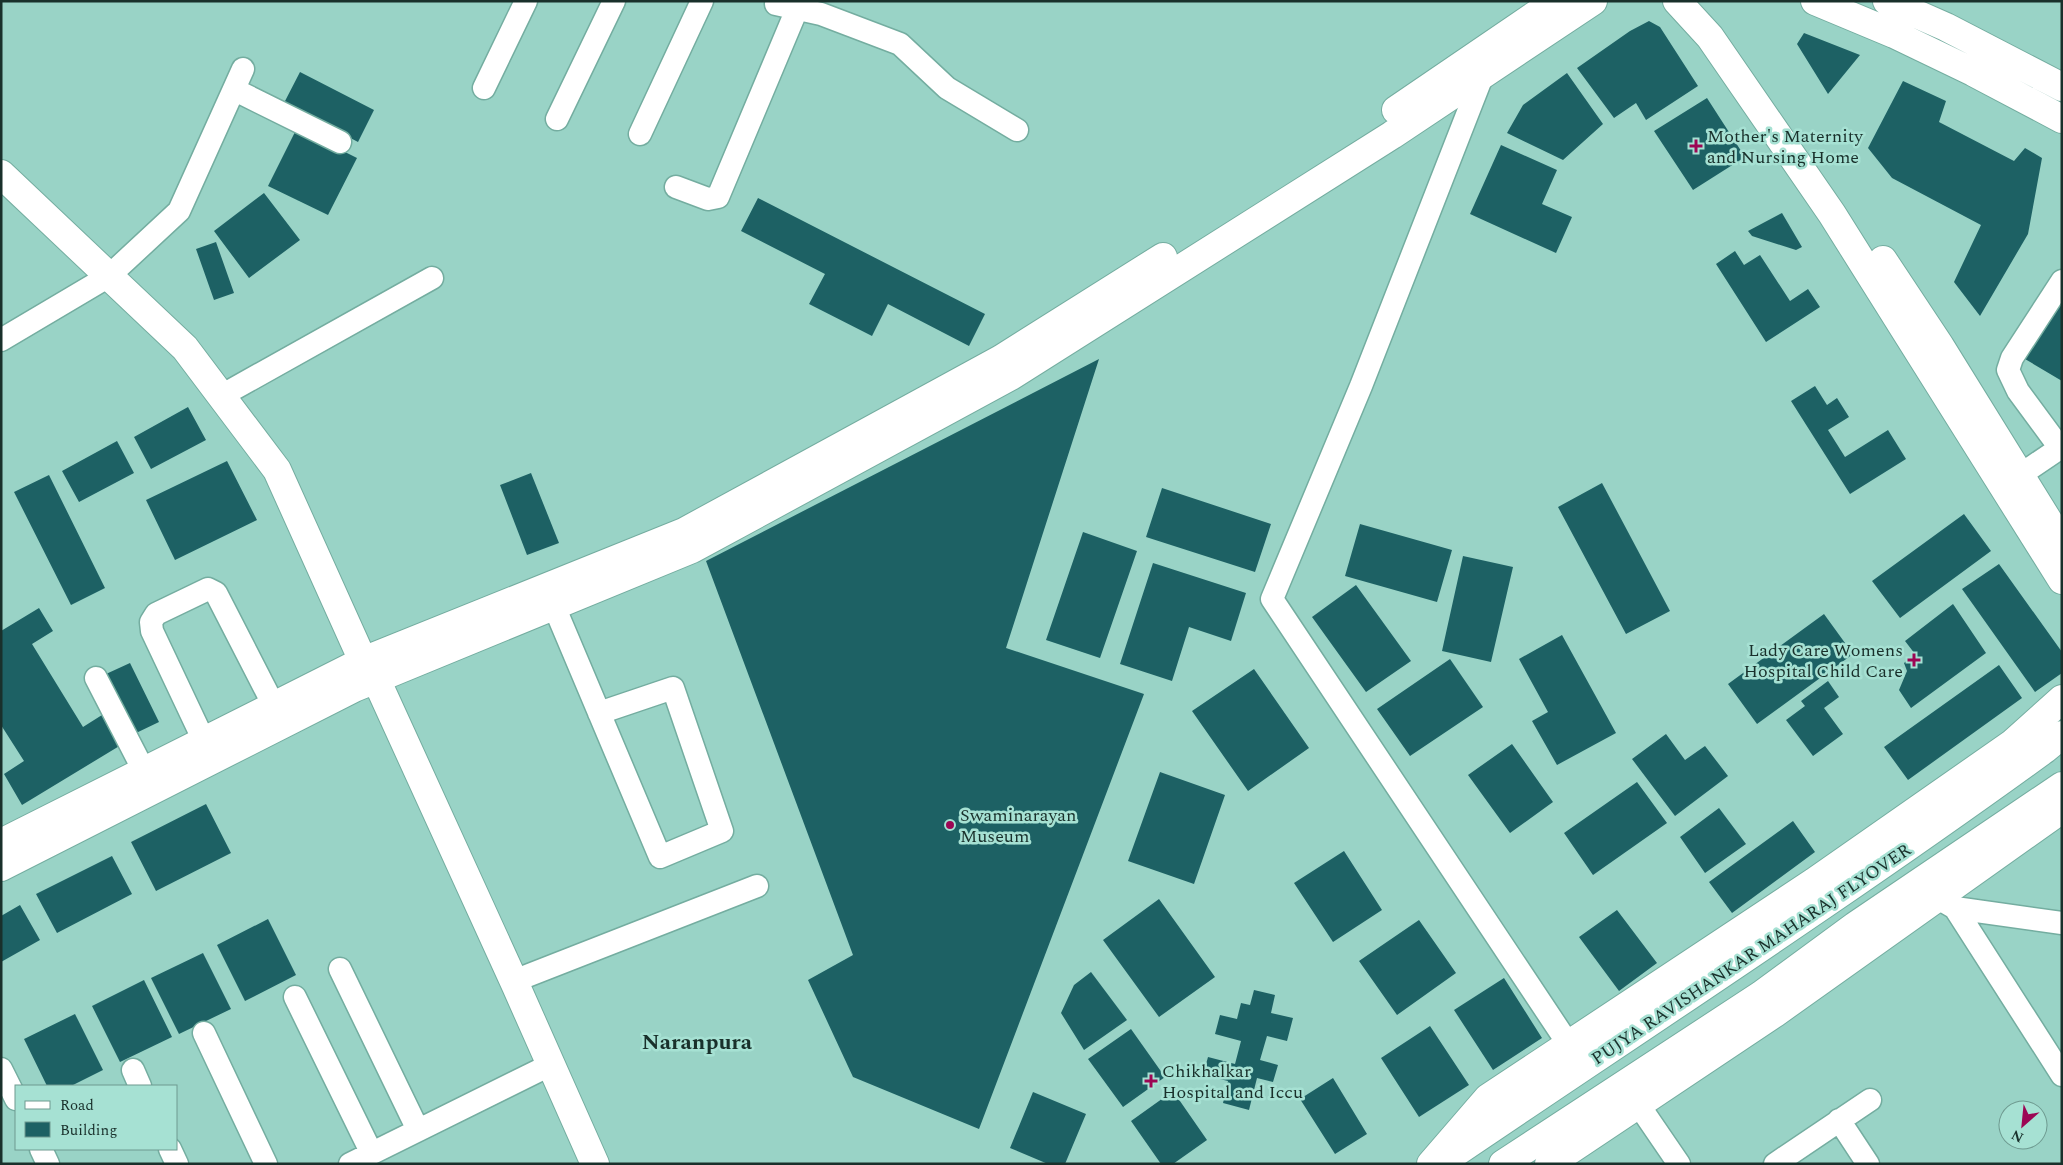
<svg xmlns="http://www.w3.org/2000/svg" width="2063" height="1165" font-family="Spectral,serif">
<rect width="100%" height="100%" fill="#99d3c6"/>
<path fill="#1d6164" d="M 1649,21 L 1660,27 L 1698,86 L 1646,120 L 1636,103 L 1614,118 L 1577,68 L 1630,31 Z
M 1804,33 L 1860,55 L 1828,94 L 1797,44 Z
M 300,72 L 374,110 L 358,142 L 284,103 Z
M 1567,73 L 1603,124 L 1563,160 L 1507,133 L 1523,105 Z
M 1903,81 L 1946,101 L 1939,122 L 2014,161 L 2025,148 L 2042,158 L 2028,234 L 1980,316 L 1954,282 L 1981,225 L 1892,178 L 1868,148 Z
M 1707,98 L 1745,157 L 1693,190 L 1654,131 Z
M 297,128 L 357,158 L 328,215 L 268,186 Z
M 1501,145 L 1557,170 L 1542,204 L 1572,217 L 1556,253 L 1470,214 Z
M 264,193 L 300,240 L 249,278 L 214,231 Z
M 758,198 L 985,314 L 969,346 L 888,304 L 872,336 L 809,304 L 825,274 L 741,231 Z
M 1782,213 L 1802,247 L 1796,250 L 1752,236 L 1748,231 Z
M 216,242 L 234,293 L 214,300 L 196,249 Z
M 1735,251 L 1744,265 L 1760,255 L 1790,301 L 1808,289 L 1820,307 L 1766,342 L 1716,264 Z
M 2062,299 L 2062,381 L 2025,359 Z
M 1099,359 L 1006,648 L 1144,694 L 979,1129 L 853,1077 L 808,980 L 853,955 L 706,561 Z
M 1815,386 L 1827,405 L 1837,398 L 1849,417 L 1828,430 L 1845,457 L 1888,430 L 1906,459 L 1850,494 L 1791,401 Z
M 188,407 L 206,440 L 151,469 L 134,437 Z
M 117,441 L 134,473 L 79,502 L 62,471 Z
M 227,461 L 257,520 L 175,560 L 146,500 Z
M 531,473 L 559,543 L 527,555 L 500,485 Z
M 49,475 L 105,588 L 71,605 L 14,492 Z
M 1602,483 L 1670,611 L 1626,634 L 1558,507 Z
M 1162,488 L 1271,524 L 1255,572 L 1146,537 Z
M 1964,514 L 1991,551 L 1900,618 L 1872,581 Z
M 1360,524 L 1452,550 L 1437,602 L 1345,576 Z
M 1083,532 L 1137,551 L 1100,658 L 1046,640 Z
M 1463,556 L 1513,567 L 1491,662 L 1442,651 Z
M 1153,563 L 1246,593 L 1231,641 L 1189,627 L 1172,681 L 1120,664 Z
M 1999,564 L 2062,652 L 2062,673 L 2035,692 L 1962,589 Z
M 1356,585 L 1411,661 L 1366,692 L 1312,617 Z
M 1953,604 L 1986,653 L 1911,708 L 1899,690 L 1907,671 L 1904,663 L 1915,654 L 1905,641 Z
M 39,608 L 53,631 L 32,644 L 83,727 L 102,715 L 121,745 L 22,805 L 4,774 L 24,761 L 1,725 L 1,631 Z
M 1824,614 L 1853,654 L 1757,724 L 1728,684 Z
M 1562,635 L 1616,733 L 1557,765 L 1532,721 L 1548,712 L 1519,659 Z
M 1450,659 L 1483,707 L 1410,756 L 1377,709 Z
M 130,663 L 159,722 L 134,734 L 106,674 Z
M 1999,665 L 2022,698 L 1908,780 L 1884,747 Z
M 1254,669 L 1309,748 L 1248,791 L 1192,711 Z
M 1828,681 L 1839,697 L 1824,708 L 1843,734 L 1813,756 L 1786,720 L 1805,706 L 1801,701 Z
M 1666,734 L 1685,760 L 1705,746 L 1728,776 L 1675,816 L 1632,759 Z
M 1512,744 L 1553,802 L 1510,833 L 1468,775 Z
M 1160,772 L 1225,795 L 1194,884 L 1128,861 Z
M 1637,782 L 1667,823 L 1593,875 L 1564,833 Z
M 206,804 L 231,853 L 156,891 L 131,842 Z
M 1719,808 L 1746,844 L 1705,873 L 1680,837 Z
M 1793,821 L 1815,852 L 1732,913 L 1709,882 Z
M 1344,851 L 1382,910 L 1333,942 L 1294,883 Z
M 112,856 L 132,894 L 57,933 L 36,894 Z
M 1159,899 L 1215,977 L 1159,1017 L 1103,940 Z
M 20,905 L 40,940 L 1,962 L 1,916 Z
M 1617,910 L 1657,963 L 1619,991 L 1579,937 Z
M 268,919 L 296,975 L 245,1001 L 217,945 Z
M 1419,920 L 1456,973 L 1397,1015 L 1359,961 Z
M 203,953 L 231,1009 L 179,1034 L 151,978 Z
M 1091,972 L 1127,1020 L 1084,1050 L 1061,1013 L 1074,985 Z
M 1504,978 L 1542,1038 L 1493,1070 L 1454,1010 Z
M 144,980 L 172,1037 L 120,1062 L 92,1006 Z
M 1254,990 L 1275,995 L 1271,1013 L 1293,1018 L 1287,1041 L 1267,1036 L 1260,1060 L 1278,1065 L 1273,1082 L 1257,1078 L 1249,1110 L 1223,1103 L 1228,1081 L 1203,1075 L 1208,1057 L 1235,1064 L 1241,1041 L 1215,1034 L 1220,1015 L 1237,1019 L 1241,1003 L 1250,1005 Z
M 75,1014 L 103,1070 L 71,1086 L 47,1086 L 24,1039 Z
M 1430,1026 L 1469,1085 L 1419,1117 L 1381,1058 Z
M 1131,1029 L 1165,1077 L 1123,1107 L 1088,1059 Z
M 1333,1078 L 1367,1134 L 1335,1154 L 1300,1099 Z
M 1173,1091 L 1207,1140 L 1173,1164 L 1161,1164 L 1131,1121 Z
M 1033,1092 L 1086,1114 L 1065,1164 L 1048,1164 L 1010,1148 Z"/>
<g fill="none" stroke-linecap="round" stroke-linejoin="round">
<g stroke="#74ada0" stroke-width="25">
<path id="street" d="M 776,4 L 821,14 L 900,44 L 947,88 L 1017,130
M 1483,74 L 1361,386 L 1272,599 L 1569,1045
M 484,88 L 526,1
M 235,90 L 340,142
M 557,119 L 614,1
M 640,134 L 702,1
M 676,187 L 708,199 L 718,197 L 797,9
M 1,340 L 109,276 L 179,211 L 243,69
M 221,396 L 432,278
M 2020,475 L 2060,448 L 2018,391 L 2008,370 L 2012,358 L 2062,281
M 554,606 L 660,857 L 722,831 L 673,688 L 599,713
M 96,678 L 144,771
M 204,741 L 152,631 L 151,622 L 156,614 L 208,589 L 216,593 L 274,706
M 1936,897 L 1955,908 L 2062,1075
M 1955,908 L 2062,923
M 340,969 L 418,1130
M 514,981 L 757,886
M 295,997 L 371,1152
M 204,1033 L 266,1164
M 1,1069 L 16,1099
M 133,1070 L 140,1086
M 1638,1104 L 1679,1164
M 1839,1120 L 1868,1164
M 41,1149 L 48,1164
M 170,1149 L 177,1164
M 350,1164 L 550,1065
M 1775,1164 L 1870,1100"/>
</g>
<g stroke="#74ada0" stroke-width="30">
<path id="secondary" d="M 1677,1 L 1710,37 L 1832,214 L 2062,580
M 1815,1 L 1894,34 L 1973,72 L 2062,119
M 1887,1 L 1946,27 L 2062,87
M 1396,110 L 1556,1
M 1,174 L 185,348 L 277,470 L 363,661 L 376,679 L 516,986 L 595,1164
M 1883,260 L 1940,346 L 2062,543
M 1,843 L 363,661 L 684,532 L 1001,359 L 1163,257
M 1,867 L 354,688 L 692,549 L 1011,376 L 1392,135 L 1593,1
M 1431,1164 L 1488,1098 L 1814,882 L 2013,743 L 2062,699
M 1549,1164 L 1775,1013 L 2062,809"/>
</g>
<g stroke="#74ada0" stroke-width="30">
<path id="primary" d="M 1434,1164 L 1452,1155 C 1650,1021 1851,890 2045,749 L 2062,735
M 1503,1164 L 1761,995 L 1855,926 L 2062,786"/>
</g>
<use href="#street" stroke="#fff" stroke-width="22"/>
<use href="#secondary" stroke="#fff" stroke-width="28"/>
<use href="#primary" stroke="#fff" stroke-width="28"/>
</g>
<g fill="#9c0654" stroke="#a6e1d3" stroke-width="2">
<path d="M1693.5 138.5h5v5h5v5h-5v5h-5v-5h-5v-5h5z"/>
<path d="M1911.5 652.5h5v5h5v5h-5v5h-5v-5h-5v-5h5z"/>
<circle cx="950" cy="825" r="5"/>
<path d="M1148.5 1073.5h5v5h5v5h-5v5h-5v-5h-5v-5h5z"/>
</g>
<g text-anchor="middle" stroke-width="5" stroke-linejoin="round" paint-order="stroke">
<g font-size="18" fill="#19302b" stroke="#a6e1d3" text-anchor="start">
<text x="1707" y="142">Mother's Maternity<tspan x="1707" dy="21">and Nursing Home</tspan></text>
<text x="1903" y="656" text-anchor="end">Lady Care Womens<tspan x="1903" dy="21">Hospital Child Care</tspan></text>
<text x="960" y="821">Swaminarayan<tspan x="960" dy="21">Museum</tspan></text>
<text x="1162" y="1077">Chikhalkar<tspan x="1162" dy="21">Hospital and Iccu</tspan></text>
</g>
<g font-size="18" fill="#19302b" stroke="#a6e1d3">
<text transform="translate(1751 954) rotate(-34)" y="6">PUJYA RAVISHANKAR MAHARAJ FLYOVER</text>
</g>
<g font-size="22" font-weight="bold" fill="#19302b" stroke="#a6e1d3">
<text x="697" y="1049">Naranpura</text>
</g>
</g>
<rect width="2063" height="1165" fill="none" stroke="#19302b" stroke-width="5"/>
<rect x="15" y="1085" width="162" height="65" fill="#a6e1d3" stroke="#6e9a90"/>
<rect x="25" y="1101" width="25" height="8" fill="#ffffff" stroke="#6e9a90"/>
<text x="60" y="1110" font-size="15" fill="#19302b">Road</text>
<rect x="25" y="1122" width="25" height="15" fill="#1d6164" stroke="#6e9a90"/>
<text x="60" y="1135" font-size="15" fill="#19302b">Building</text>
<g transform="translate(2023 1125) rotate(207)"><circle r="24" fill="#a6e1d3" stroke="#6e9a90"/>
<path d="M0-4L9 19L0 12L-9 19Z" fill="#9c0654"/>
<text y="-8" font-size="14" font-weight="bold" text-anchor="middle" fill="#19302b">N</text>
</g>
</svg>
